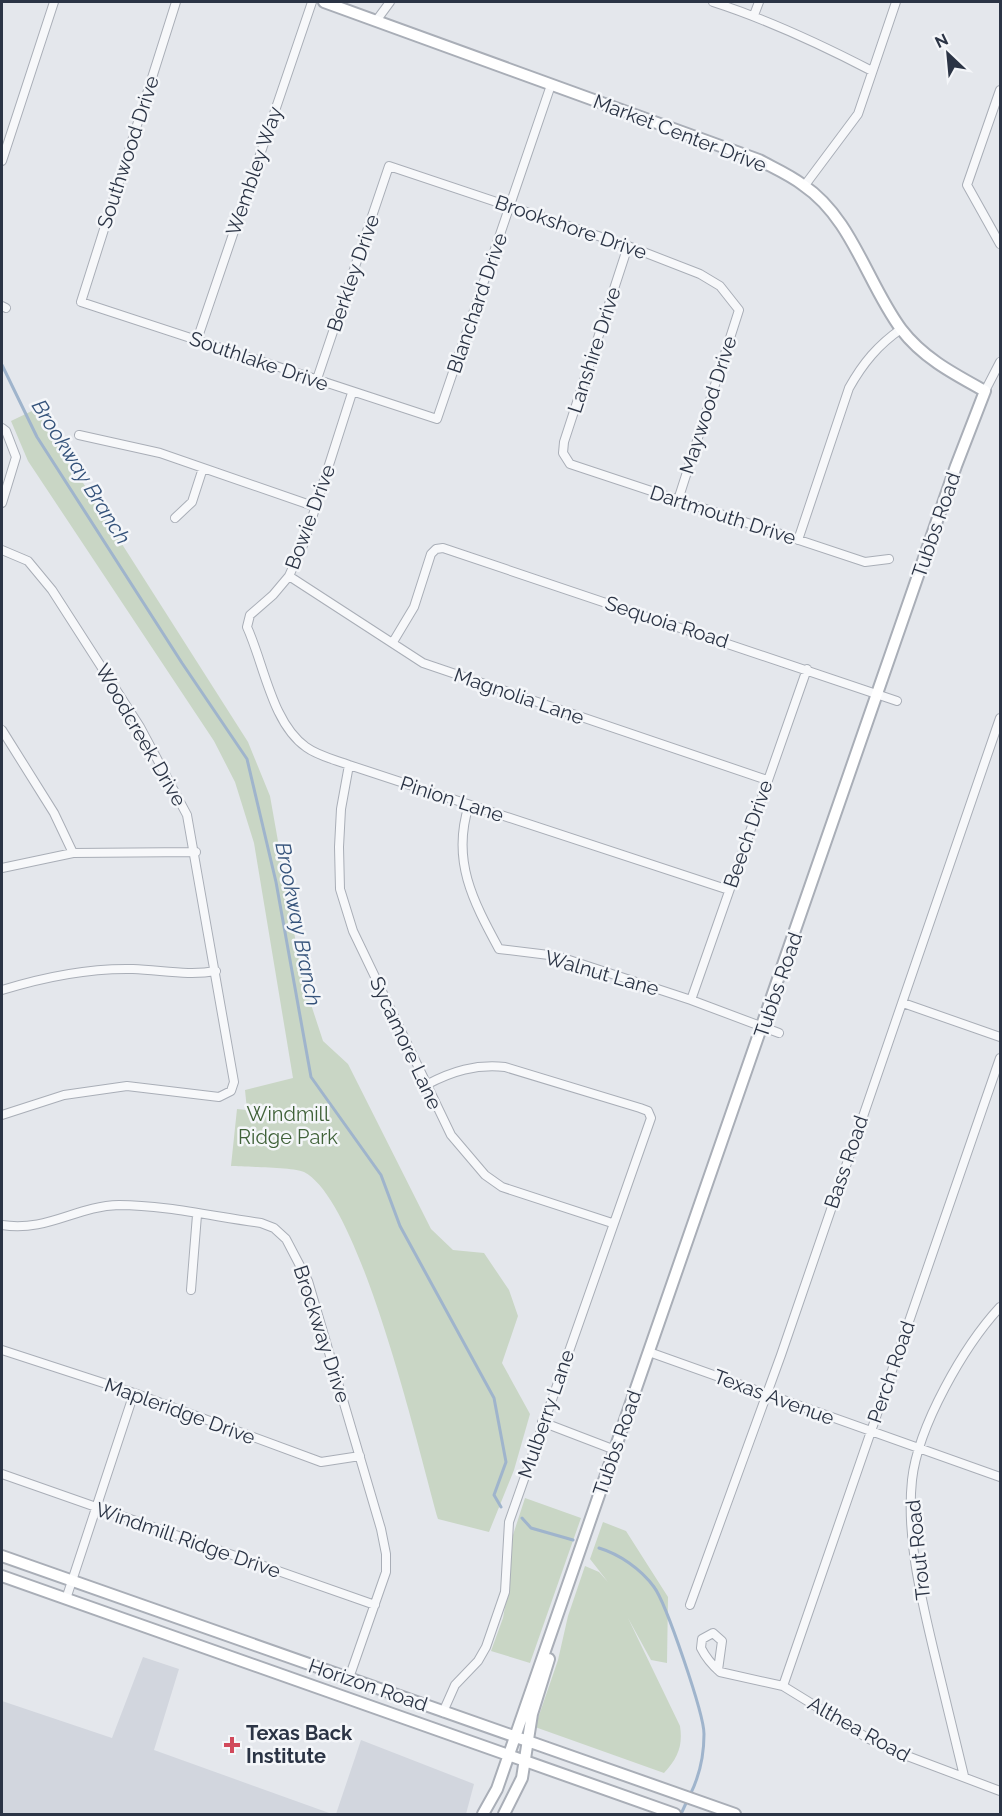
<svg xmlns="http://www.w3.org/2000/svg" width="1002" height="1816" font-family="Raleway,sans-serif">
<rect width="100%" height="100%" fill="#e4e7ec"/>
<path fill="#d2d6de" d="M 143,1657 L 179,1669 L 154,1750 L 332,1814 L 2,1814 L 2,1701 L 112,1738 Z
M 361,1740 L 474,1784 L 466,1814 L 336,1814 Z"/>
<path fill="#c9d6c5" d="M 36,409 L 248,742 L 270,796 L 302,977 L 323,1041 L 348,1064 L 431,1229 L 453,1250 L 484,1253 L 509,1290 L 518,1316 L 502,1363 L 530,1414 L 514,1470 L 489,1532 L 438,1519 C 419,1452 361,1201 304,1172 C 295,1167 245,1167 231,1166 L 237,1109 L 247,1110 L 245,1090 L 293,1078 L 254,843 L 235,782 L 214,741 L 28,461 L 11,421 Z
M 525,1498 L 581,1518 L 530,1663 L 491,1651 L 503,1618 L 509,1585 L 512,1538 Z
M 603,1522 L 626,1531 L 668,1597 L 667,1663 L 651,1660 L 628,1618 L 680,1726 C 683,1746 678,1758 664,1773 L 535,1727 L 558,1660 L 568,1616 L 585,1566 L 599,1572 L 608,1582 L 590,1559 Z"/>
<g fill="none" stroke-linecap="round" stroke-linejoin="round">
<path stroke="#9fb4cc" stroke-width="3" d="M 2,365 L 37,437 L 182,663 L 247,759 L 276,882 L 311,1077 L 381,1175 L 400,1226 L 494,1398 L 506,1462 L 494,1495 L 501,1507
M 522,1518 L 531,1528 L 573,1540
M 599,1548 C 619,1554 641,1569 654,1587 C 666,1603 704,1714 704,1734 C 704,1757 700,1775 690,1795
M 681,1814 L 687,1801"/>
<g stroke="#a9aeb7" stroke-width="10">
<path id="street" d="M 176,2 L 81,302 L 437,419 L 551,85
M 713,2 C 769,20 820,44 872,71
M 754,15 L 759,2
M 376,21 L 390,2
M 1000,90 L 967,185 L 1000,244
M 2,161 L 54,2
M 805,185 L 858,114 L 896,2
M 628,246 L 564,442 L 563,453 L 570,464 L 865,562 L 889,559
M 2,306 L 6,308
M 197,340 L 312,2
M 317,379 L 389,166 L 628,246 L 700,274 L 720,286 L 739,310 L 678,500
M 985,391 L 1000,362
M 352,393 L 304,543 L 289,576 L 273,595 L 250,615 L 247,627 C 264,664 272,723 306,747 C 318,756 336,760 349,765 L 729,890
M 2,428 L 6,431 L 16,457 L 2,503
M 79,435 L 160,453 L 316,507
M 175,518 L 192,502 L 203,468
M 798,540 L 849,388 C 863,363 878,345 901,329
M 2,550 L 28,561 L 52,590 L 140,727 L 187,815 L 234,1082 L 231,1091 L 219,1097 L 127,1086 L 64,1095 L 2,1115
M 289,576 L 423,663 L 767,780
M 393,642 L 414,607 L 431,554 L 436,549 L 443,548 L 897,701
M 2,730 L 54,813 L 73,853
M 349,765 L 341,809 L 339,847 L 340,889 L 353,931 L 451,1135 L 485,1175 L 502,1187 L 612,1223
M 469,805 C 451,860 473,901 499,949 L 557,956 L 691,1000 L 779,1033
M 2,868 L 73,853 L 196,852
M 2,990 C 44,977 89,968 133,969 C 162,970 188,976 216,971
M 691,1000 L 807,669
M 903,1003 L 1000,1037
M 426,1085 C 452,1071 476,1064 505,1067 L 640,1108 L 648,1111 L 651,1118 L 509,1522 L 505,1592 L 486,1647 L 478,1661 L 455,1685 L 443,1712
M 2,1225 C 48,1232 76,1206 119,1205 C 164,1205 216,1217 261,1223 L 274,1228 L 286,1239 L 308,1281 L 381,1529 L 386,1554 L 386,1572 L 349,1678
M 191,1290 L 197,1215
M 2,1350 L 134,1393 L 321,1462 L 360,1456
M 649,1352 L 1000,1477
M 542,1422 L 615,1450
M 2,1474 L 375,1605
M 66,1599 L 134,1393
M 690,1605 L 781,1355 L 1000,718
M 718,1670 L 722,1641 L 713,1633 L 702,1639 L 701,1648 C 706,1658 712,1665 720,1672 L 783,1686 L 869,1739 L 894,1751 L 1000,1791
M 783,1686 L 1000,1058
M 964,1776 C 954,1735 944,1693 934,1652 C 921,1597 906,1537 912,1480 C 918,1426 964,1346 1000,1307"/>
</g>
<g stroke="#a9aeb7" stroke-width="14">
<path id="secondary" d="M 324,2 L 759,160 C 774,168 790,175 803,185 C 852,218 867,283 901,329 C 923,358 954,374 985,391 L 956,466 L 497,1789 L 483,1814
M 2,1556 L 735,1814
M 2,1576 L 675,1814
M 504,1814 L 522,1778 L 532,1714 L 549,1659"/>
</g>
<use href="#street" stroke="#f7f8fa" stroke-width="8"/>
<use href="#secondary" stroke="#fff" stroke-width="10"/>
</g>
<path fill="#d1495b" stroke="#f4f6f9" stroke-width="2" d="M229 1736h6v6h6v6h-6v6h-6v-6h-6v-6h6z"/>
<g text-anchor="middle" stroke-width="5" stroke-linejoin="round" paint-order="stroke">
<g font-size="20" fill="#2b3445" stroke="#f4f6f9">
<text transform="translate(680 133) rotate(21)" y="7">Market Center Drive</text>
<text transform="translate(128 152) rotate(-72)" y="7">Southwood Drive</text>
<text transform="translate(254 171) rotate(-71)" y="7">Wembley Way</text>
<text transform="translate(571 227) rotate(19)" y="7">Brookshore Drive</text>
<text transform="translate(353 273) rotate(-71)" y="7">Berkley Drive</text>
<text transform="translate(477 303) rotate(-71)" y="7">Blanchard Drive</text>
<text transform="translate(594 350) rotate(-72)" y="7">Lanshire Drive</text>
<text transform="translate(259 361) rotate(19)" y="7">Southlake Drive</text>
<text transform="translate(708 405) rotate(-72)" y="7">Maywood Drive</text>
<text transform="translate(723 515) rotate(18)" y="7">Dartmouth Drive</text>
<text transform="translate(310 517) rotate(-70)" y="7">Bowie Drive</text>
<text transform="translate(936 525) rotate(-71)" y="7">Tubbs Road</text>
<text transform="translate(667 622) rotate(18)" y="7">Sequoia Road</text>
<text transform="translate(519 696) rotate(19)" y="7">Magnolia Lane</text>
<text transform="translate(141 735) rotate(60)" y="7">Woodcreek Drive</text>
<text transform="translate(452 799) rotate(18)" y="7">Pinion Lane</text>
<text transform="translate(748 834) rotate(-71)" y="7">Beech Drive</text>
<text transform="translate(602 973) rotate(16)" y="7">Walnut Lane</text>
<text transform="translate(778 985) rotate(-71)" y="7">Tubbs Road</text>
<text transform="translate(406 1043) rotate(65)" y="7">Sycamore Lane</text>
<text transform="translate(846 1162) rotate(-71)" y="7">Bass Road</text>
<text transform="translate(322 1334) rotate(72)" y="7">Brockway Drive</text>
<text transform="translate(891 1372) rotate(-71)" y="7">Perch Road</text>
<text transform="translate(774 1397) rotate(20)" y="7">Texas Avenue</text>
<text transform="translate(180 1411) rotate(20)" y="7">Mapleridge Drive</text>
<text transform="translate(546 1414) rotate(-71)" y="7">Mulberry Lane</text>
<text transform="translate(617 1443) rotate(-71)" y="7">Tubbs Road</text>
<text transform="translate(188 1540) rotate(19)" y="7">Windmill Ridge Drive</text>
<text transform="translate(918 1550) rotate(-96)" y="7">Trout Road</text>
<text transform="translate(368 1685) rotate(19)" y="7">Horizon Road</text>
<text transform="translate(859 1729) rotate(29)" y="7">Althea Road</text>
</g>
<g font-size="20" fill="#3f6138" stroke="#f4f6f9">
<text x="288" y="1121">Windmill<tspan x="288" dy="23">Ridge Park</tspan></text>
</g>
<g font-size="20" font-weight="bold" fill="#2b3445" stroke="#f4f6f9" text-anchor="start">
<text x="246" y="1740">Texas Back<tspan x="246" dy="23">Institute</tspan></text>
</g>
<g font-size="21" font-style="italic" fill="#34527a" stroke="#f4f6f9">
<text transform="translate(81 472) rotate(58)" y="7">Brookway Branch</text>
<text transform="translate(298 924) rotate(79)" y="7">Brookway Branch</text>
</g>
</g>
<rect width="1002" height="1816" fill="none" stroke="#2b3445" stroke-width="6"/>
<g transform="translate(948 54) rotate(334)" stroke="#f4f6f9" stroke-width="4.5" paint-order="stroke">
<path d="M0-4.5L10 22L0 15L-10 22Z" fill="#2b3445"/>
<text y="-9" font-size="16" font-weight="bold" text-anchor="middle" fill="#2b3445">N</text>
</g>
</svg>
